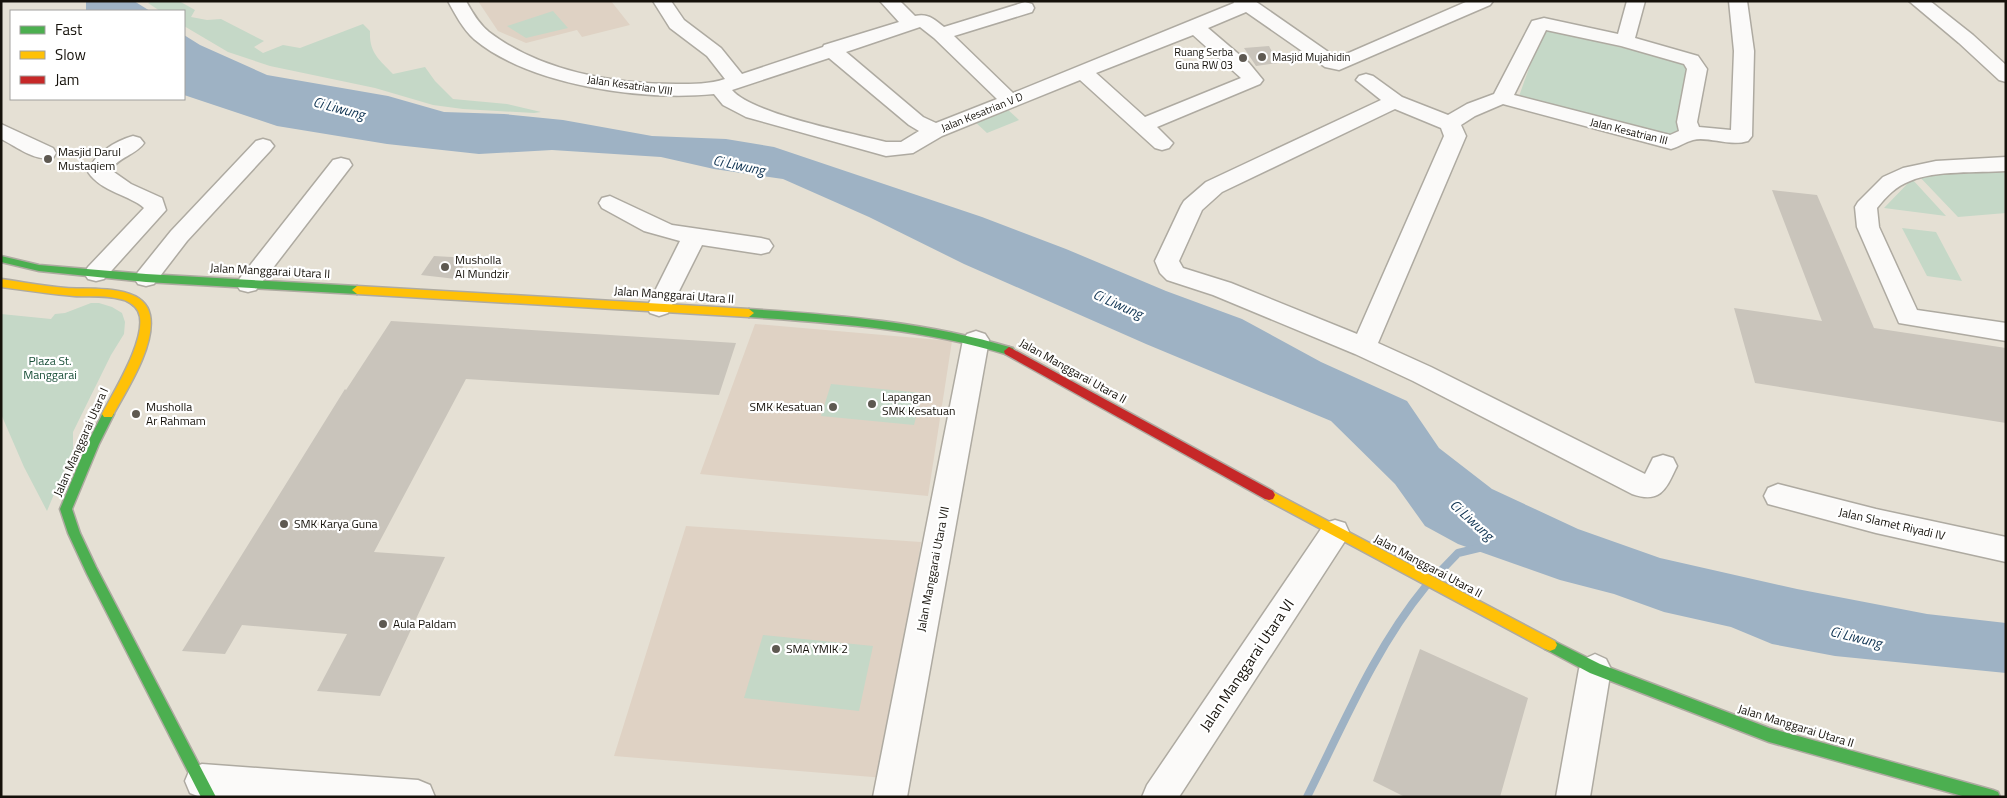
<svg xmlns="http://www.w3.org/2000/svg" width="2007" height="798" font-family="'Titillium Web',sans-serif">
<rect width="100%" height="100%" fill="#e5e0d4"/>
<path fill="#dfd2c4" d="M 478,1 L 611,1 L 630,25 L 582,37 L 577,30 L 526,43 L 498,31 Z
M 755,324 L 952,341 L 928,496 L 700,474 Z
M 686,526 L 921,542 L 885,778 L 614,756 Z"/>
<path fill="#c5d8c7" d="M 153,1 L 179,1 L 195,10 L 191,17 L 207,20 L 221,19 L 264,41 L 254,47 L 263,53 L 283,45 L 300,48 L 363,24 L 370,31 C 369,53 379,59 393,74 L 425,67 L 435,81 L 453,99 L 507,104 L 541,112 L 534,113 L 463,109 L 433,105 L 375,88 L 270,66 L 228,52 L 184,26 L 184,11 L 160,11 L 148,3 Z
M 553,11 L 568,28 L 526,38 L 507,26 Z
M 1543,29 L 1691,64 L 1677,140 L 1518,99 Z
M 1006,108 L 1019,120 L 987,133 L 973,120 Z
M 2006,167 L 2006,213 L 1958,217 L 1916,173 Z
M 1912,179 L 1946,216 L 1884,208 Z
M 1902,228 L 1936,232 L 1962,281 L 1927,276 Z
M 91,303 L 99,303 L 112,307 L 122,313 L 125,322 L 124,334 L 111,355 L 73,432 L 73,449 L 47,511 L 24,467 L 1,414 L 1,314 L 51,319 L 55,314 L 65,313 Z
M 831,384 L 922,393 L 914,425 L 821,416 Z
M 763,635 L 873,646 L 859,711 L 744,698 Z"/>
<path fill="#9eb2c4" d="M 86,1 L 134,1 L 150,11 L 86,11 Z
M 184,35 L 200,45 L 267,75 L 388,96 L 444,112 L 504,114 L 563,120 L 652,136 L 726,139 L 774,147 L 982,217 L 1066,249 L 1166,291 L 1242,319 L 1321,362 L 1407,401 L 1439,448 L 1492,489 L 1578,529 L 1660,558 L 1797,589 L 1927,614 L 2006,623 L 2006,673 L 1835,656 L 1772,644 L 1731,627 L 1664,612 L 1614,594 L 1560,580 L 1458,544 L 1425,526 L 1395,484 L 1331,421 L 1146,344 L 964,264 L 869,217 L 783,179 L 714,169 L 661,157 L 552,150 L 479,154 L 387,144 L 277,126 L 184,95 Z"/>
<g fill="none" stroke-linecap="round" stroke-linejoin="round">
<path stroke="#9eb2c4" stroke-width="8" d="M 1433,579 L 1458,553 L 1483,547
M 1307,797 C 1343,725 1375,648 1426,586"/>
</g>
<path fill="#c9c4bb" d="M 1269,46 L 1278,63 L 1256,66 L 1244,48 Z
M 1772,190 L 1817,195 L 1874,328 L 2006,348 L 2006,423 L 1755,383 L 1734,308 L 1822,321 Z
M 434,256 L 469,258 L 456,279 L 421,275 Z
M 391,321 L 736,343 L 719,395 L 466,379 L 374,552 L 445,557 L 380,696 L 317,691 L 347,634 L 242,625 L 225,654 L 182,651 L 345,389 L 346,390 Z
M 1420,649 L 1528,698 L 1500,797 L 1405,797 L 1373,781 Z"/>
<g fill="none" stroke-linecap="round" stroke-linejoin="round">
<g stroke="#aeaaa1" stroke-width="3">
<path id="street" d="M 448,1 L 466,1 C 472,12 479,24 489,32 C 540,71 613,84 676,84 C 693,84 710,84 725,79 L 707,56 L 670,28 L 653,1 L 671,1 L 684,20 L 721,48 L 742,74 L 823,47 L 824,45 L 899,22 L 880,1 L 900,1 L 915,16 C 928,13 934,19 944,27 L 1025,2 L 1032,4 L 1034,8 L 1032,12 L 954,36 L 1013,93 L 1234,3 L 1233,1 L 1255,1 L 1337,58 L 1468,1 L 1493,1 L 1490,5 L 1339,70 L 1325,67 L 1246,12 L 1208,28 L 1249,63 L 1263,80 L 1260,84 L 1157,127 L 1173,143 L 1169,148 L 1162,150 L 1155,148 L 1080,80 L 942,136 L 913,153 L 886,156 L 746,117 L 723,105 L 714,94 C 643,101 530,86 474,39 C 463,29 455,14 448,1 ZM 920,27 L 934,38 L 997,99 L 936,123 L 923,117 L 846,52 ZM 1193,35 L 1241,78 L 1145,117 L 1096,73 ZM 829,58 L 909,125 L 919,131 L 901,142 L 886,142 C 852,133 752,114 732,90 Z
M 1627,1 L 1645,1 L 1635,38 L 1698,56 L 1707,69 L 1697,122 L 1699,127 L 1731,130 L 1734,51 L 1729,1 L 1747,1 L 1754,51 L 1752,136 L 1748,141 C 1729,147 1708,136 1693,140 C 1685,142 1679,147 1671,149 L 1503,104 L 1475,116 L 1461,125 L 1466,136 L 1378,343 L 1431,367 L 1645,474 L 1653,458 L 1663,455 L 1673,458 L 1677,466 C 1666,489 1661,504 1632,494 L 1413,381 L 1355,354 L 1213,295 L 1167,280 L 1160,273 L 1155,261 L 1181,206 L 1184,201 L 1206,182 L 1381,100 L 1356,80 L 1359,76 L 1366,74 L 1373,76 L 1402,97 L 1448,115 L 1467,104 L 1494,94 L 1532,21 L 1544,18 L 1618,34 ZM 1546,30 L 1621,46 L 1684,64 L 1687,69 L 1677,122 L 1679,131 L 1670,135 L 1514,95 ZM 1395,109 L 1441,128 L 1444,136 L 1357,334 L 1231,283 L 1183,268 L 1179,261 L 1202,210 L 1222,192 Z
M 1909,1 L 1930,1 L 1973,35 L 2006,65 L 2006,82 L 1999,80 L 1959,43 Z
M 1,124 L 53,148 L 56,153 L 53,158 C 35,162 16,146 1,139 Z
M 133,136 L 140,138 L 144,143 C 136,155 118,157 111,170 L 131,184 L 162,198 L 166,210 L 104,279 L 96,281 L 88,279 L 84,273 L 88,267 L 144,208 C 132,196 101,192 88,172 C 94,154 115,141 133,136 Z
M 263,139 L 270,141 L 274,146 L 270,151 L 187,241 L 154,284 L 146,286 L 138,284 L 134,278 L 138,272 L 171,231 L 256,141 Z
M 2006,157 L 2006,171 C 1977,173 1936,170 1910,181 C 1896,186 1886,197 1877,208 L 1879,227 L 1917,310 L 2006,323 L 2006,341 L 1899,323 L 1857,227 L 1855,207 L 1858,202 L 1883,177 L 1903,168 L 1936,161 Z
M 341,158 L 349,160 L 352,165 L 256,290 L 248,292 L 240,290 L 236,284 L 240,278 L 333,160 Z
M 610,196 L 672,225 L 761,238 L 769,240 L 773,246 L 769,252 L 761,254 L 702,245 L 668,313 L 659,316 L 650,313 L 647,307 L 680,241 L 644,231 L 602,208 L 599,203 L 602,198 Z
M 976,331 L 985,334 L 989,340 L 907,797 L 873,797 L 963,340 L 967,334 Z
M 1778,484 L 1876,509 L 2006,537 L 2006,562 L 1876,533 L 1768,504 L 1764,496 L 1768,488 Z
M 1335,520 L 1345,523 L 1349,532 L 1345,541 L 1179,797 L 1142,797 L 1147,785 L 1325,523 Z
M 1595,654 L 1606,659 L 1611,669 L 1590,797 L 1556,797 L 1579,669 L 1584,659 Z
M 202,764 L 418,780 L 430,785 L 435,797 L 200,797 L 190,793 L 185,781 L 190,769 Z"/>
</g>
<g stroke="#aeaaa1" stroke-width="3">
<path id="fast" d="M 1,256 L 39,265 L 146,274 L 357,286 L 362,290 L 357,294 L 146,282 L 39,271 L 1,262 Z
M 749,309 C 839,315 927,322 1013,348 L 1014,351 L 1009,355 C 924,329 837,323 749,317 L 744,313 Z
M 108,410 L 112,411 L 114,414 L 99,444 L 72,509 L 80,533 L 96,567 L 216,797 L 201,797 L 87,574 L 68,533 L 60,509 L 87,444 L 104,411 Z
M 1550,639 L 1600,664 L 1769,728 L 1993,790 L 1998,792 L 2000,797 L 1966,797 L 1769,742 L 1590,673 L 1545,649 L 1543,645 L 1545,641 Z"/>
</g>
<g stroke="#aeaaa1" stroke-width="3">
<path id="slow" d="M 1,279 C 23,282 44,286 66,288 C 89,290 144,283 150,315 C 156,346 126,391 112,417 L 104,417 L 102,414 C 113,393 150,334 138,311 C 135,305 127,300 120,299 C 105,295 89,297 74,296 C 49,294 25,290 1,287 Z
M 357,286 L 749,309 L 754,313 L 749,317 L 357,294 L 352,290 Z
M 1269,490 L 1555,641 L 1557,645 L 1555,649 L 1550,651 L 1545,649 L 1265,499 L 1263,495 L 1265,491 Z"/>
</g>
<g stroke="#aeaaa1" stroke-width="3">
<path id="jam" d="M 1009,347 L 1273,491 L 1275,495 L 1273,499 L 1269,500 L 1265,499 L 1005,354 L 1004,351 Z"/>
</g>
<use href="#street" fill="#fbfaf9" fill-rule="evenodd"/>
<use href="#fast" fill="#4caf50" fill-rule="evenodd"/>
<use href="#slow" fill="#ffc107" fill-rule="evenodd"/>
<use href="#jam" fill="#c62828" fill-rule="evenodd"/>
</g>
<g fill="#5e5951" stroke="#fff" stroke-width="2">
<circle cx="1262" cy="57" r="5"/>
<circle cx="1243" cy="58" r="5"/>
<circle cx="48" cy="159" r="5"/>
<circle cx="445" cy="267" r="5"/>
<circle cx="872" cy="404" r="5"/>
<circle cx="833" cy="407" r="5"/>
<circle cx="136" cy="414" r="5"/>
<circle cx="284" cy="524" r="5"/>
<circle cx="383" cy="624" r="5"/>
<circle cx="776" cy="649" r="5"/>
</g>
<g text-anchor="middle" stroke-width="4.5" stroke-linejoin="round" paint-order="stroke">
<g font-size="11" fill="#15110a" stroke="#fff" text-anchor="end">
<text x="1233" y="56">Ruang Serba<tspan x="1233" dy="13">Guna RW 03</tspan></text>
<text x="1272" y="61" text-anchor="start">Masjid Mujahidin</text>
</g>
<g font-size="11" fill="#15110a" stroke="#fff">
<text transform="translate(630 85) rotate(8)" y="4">Jalan Kesatrian VIII</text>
<text transform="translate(982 112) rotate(-22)" y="4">Jalan Kesatrian V D</text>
<text transform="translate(1629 131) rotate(14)" y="4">Jalan Kesatrian III</text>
</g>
<g font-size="12" fill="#15110a" stroke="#fff" text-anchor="start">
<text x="58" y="156">Masjid Darul<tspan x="58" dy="14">Mustaqiem</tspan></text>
<text x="455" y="264">Musholla<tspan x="455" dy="14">Al Mundzir</tspan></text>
<text x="882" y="401">Lapangan<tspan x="882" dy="14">SMK Kesatuan</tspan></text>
<text x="146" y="411">Musholla<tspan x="146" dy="14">Ar Rahmam</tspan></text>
<text x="823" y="411" text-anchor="end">SMK Kesatuan</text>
<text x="294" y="528">SMK Karya Guna</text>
<text x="393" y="628">Aula Paldam</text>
<text x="786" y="653">SMA YMIK 2</text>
</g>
<g font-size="12" fill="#15110a" stroke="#fff">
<text transform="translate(270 271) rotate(3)" y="4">Jalan Manggarai Utara II</text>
<text transform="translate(674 295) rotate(4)" y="4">Jalan Manggarai Utara II</text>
<text transform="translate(1073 371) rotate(29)" y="4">Jalan Manggarai Utara II</text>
<text transform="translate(81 442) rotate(-66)" y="4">Jalan Manggarai Utara I</text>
<text transform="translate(1892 524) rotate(13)" y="4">Jalan Slamet Riyadi IV</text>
<text transform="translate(1428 566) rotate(28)" y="4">Jalan Manggarai Utara II</text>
<text transform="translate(933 569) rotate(-79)" y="4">Jalan Manggarai Utara VII</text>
<text transform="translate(1796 726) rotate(17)" y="4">Jalan Manggarai Utara II</text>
</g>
<g font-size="12" fill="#194f38" stroke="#fff">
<text x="50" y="365">Plaza St.<tspan x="50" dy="14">Manggarai</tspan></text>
</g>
<g font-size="14" font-style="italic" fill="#0d3251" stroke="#fff">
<text transform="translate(339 108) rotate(15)" y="5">Ci Liwung</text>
<text transform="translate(739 165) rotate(12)" y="5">Ci Liwung</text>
<text transform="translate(1118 304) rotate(24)" y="5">Ci Liwung</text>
<text transform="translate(1472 520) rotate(42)" y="5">Ci Liwung</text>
<text transform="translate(1856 637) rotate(14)" y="5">Ci Liwung</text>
</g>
<g font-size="15" fill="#15110a" stroke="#fff">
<text transform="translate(1247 665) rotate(-56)" y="5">Jalan Manggarai Utara VI</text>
</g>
</g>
<rect width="2007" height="798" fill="none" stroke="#15110a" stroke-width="5"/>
<rect x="10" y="10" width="175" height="90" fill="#ffffff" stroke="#a1a09d"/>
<rect x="20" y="26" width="25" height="8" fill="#4caf50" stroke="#a1a09d"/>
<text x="55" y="35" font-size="15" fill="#15110a">Fast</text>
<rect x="20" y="51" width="25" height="8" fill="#ffc107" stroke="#a1a09d"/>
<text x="55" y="60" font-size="15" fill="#15110a">Slow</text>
<rect x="20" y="76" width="25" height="8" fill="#c62828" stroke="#a1a09d"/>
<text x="55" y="85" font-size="15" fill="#15110a">Jam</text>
</svg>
